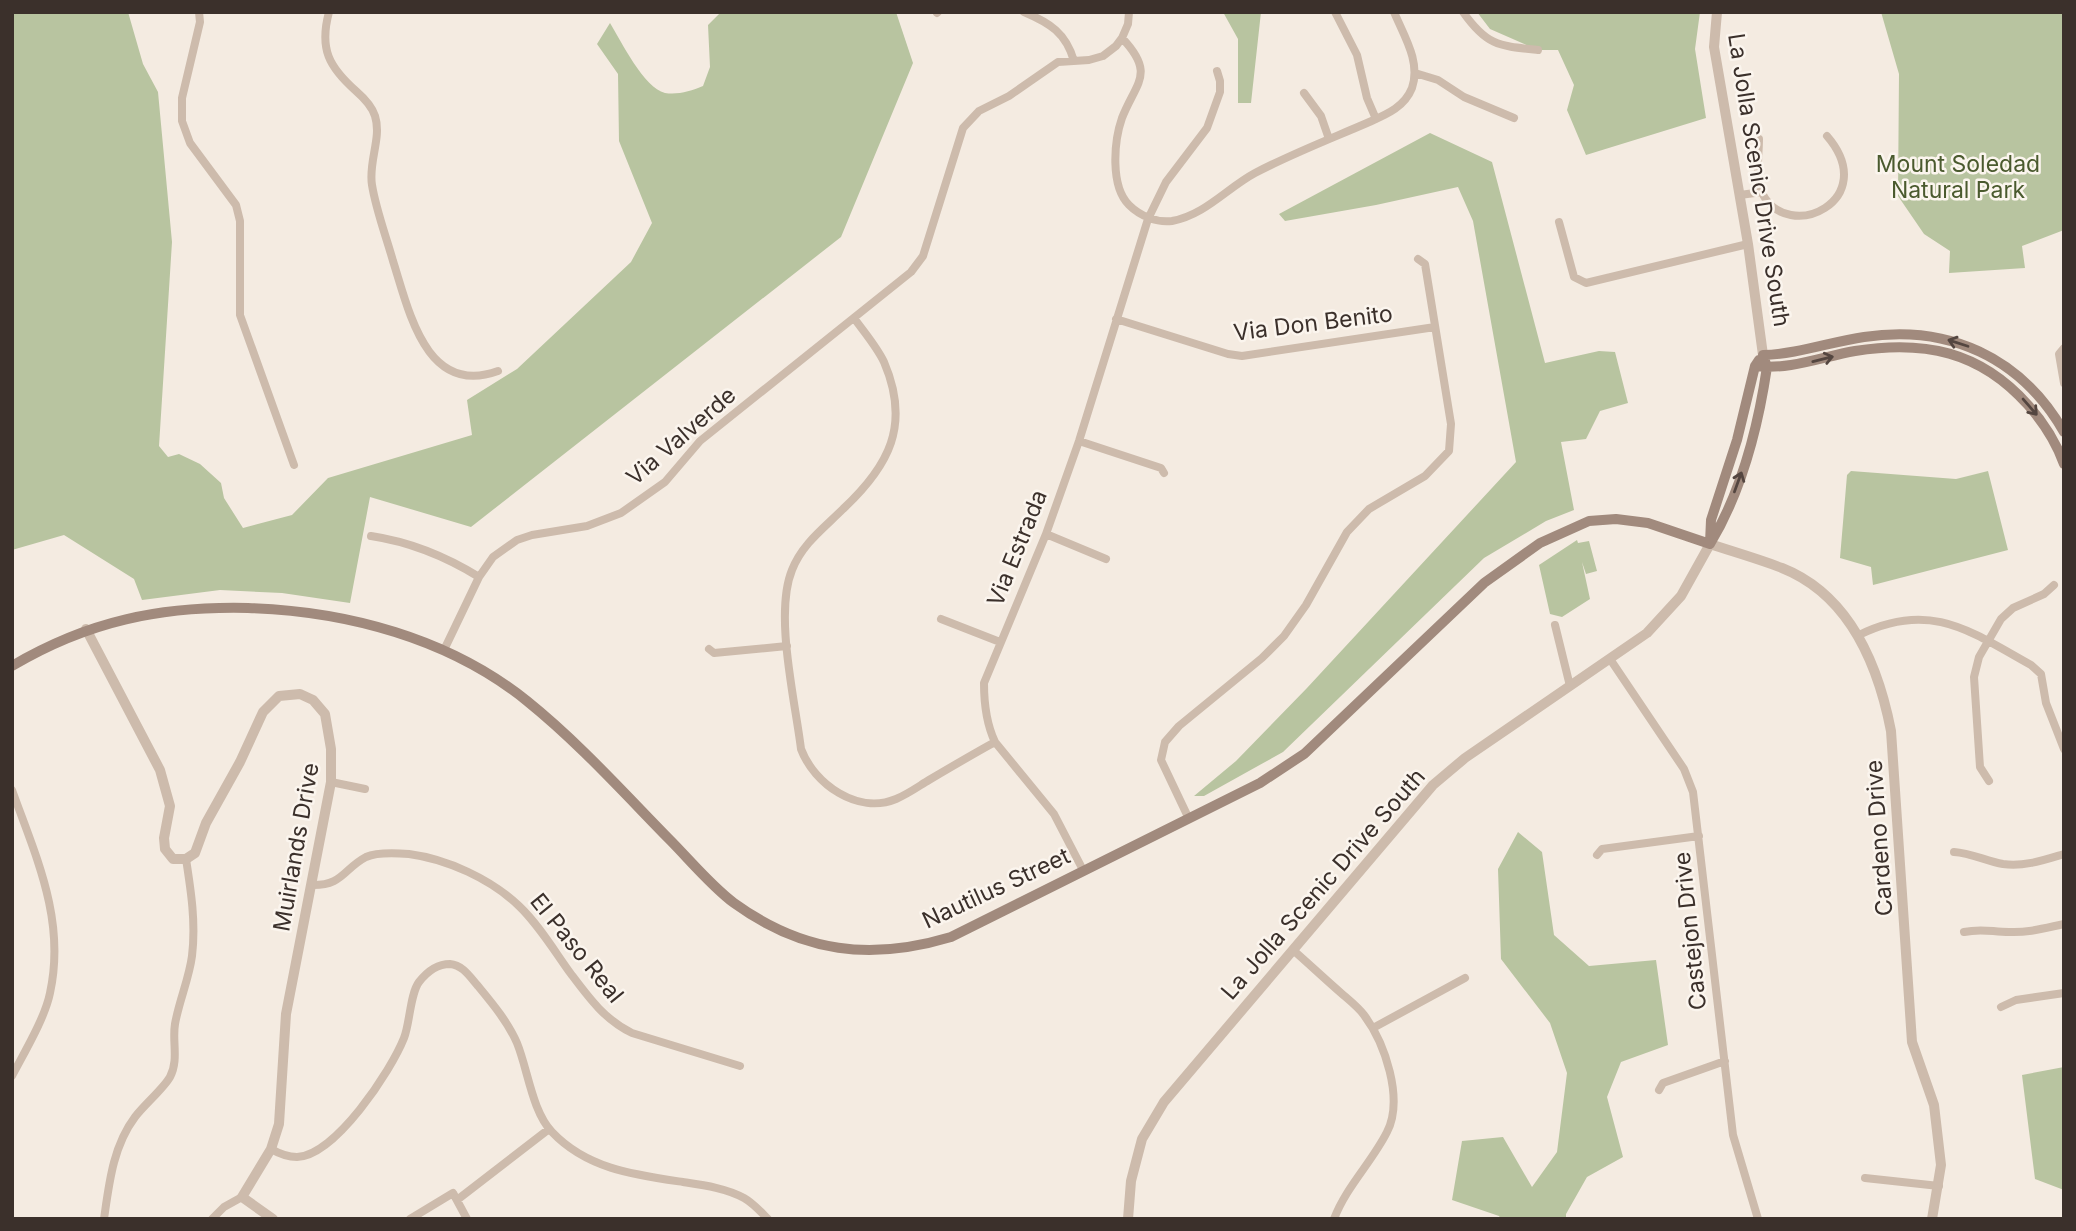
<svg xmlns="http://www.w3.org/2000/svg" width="2076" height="1231" font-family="Inter,sans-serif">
<rect width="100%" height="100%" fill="#f4ebe1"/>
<path fill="#b8c4a0" d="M 12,12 L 128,12 L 143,64 L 158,92 L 172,242 L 159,446 L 168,457 L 179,454 L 200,464 L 221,483 L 224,498 L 243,528 L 292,515 L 328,478 L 472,435 L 467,400 L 517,369 L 631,262 L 652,223 L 619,141 L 618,74 L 597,44 L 610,23 C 621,41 644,88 665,93 C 678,95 691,91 703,86 L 710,67 L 708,25 L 721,12 L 896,12 L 913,63 L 841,237 L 471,527 L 370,497 L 350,603 L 282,593 L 220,590 L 142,600 L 134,579 L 64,535 L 12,550 Z
M 1223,12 L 1261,12 L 1251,103 L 1238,103 L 1238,39 Z
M 1477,12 L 1700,12 L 1695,49 L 1706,118 L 1586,155 L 1567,110 L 1574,85 L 1558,50 L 1538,50 L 1490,29 Z
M 1881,12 L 2064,12 L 2064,230 L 2022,246 L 2025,268 L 1949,273 L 1950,251 L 1924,234 L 1898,196 L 1899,74 Z
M 1430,133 L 1492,162 L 1545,363 L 1599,351 L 1615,352 L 1628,403 L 1600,411 L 1586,439 L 1561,442 L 1574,510 L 1546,521 L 1484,558 L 1283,752 L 1204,796 L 1194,796 L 1236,761 L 1307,688 L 1516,462 L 1473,221 L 1458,187 L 1376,205 L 1285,221 L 1279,214 Z
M 1851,471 L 1956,479 L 1988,471 L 2008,550 L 1873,585 L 1871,567 L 1840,558 L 1847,475 Z
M 1577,540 L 1578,543 L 1589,541 L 1597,571 L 1586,574 L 1582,562 L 1590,599 L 1562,617 L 1550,614 L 1539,565 Z
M 1518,832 L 1542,852 L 1554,935 L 1589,966 L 1656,960 L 1668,1045 L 1621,1062 L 1607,1097 L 1623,1157 L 1587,1177 L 1566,1214 L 1566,1219 L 1501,1219 L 1499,1216 L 1452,1200 L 1462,1141 L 1503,1137 L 1532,1187 L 1557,1152 L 1567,1073 L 1550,1023 L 1501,959 L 1498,869 Z
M 2064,1067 L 2064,1190 L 2035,1179 L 2022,1075 Z"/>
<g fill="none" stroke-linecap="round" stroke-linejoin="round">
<path stroke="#cdbbac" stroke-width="8" d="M 199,12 L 200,22 L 182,98 L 182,121 L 190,143 L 236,205 L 240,221 L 240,315 L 294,465
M 329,12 C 319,49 329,67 356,91 C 364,98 372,106 375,116 C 382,138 368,162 372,185 C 376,210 386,236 393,261 C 409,311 426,397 498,371
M 1024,12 C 1050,23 1066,33 1074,61
M 1335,12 L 1357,55 L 1367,98 L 1376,119
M 1463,12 C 1487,46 1499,46 1538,50
M 937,13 L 938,12
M 1122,38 C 1156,74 1136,82 1122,118 C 1114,141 1110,186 1129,205 C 1140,216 1157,223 1172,221 C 1205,215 1227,188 1255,173 C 1291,154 1330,139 1367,123 C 1385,115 1404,108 1412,88 C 1421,62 1404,36 1394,12
M 1415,73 L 1438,80 L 1464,97 L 1514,118
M 1304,93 L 1321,116 L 1329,139
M 1759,139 C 1759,155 1755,178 1762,193 C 1788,245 1882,200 1827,136
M 1740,195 L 1762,192
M 1559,222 L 1574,277 L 1586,283 L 1748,244
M 854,318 C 864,332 877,347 884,362 C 911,425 889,466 843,509 C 824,528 802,544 792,570 C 774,614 795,700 801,749 C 814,784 858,815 896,799 C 908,794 919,786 929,780 C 951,767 973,754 995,742
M 1116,319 L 1228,354 L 1242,356 L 1435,327
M 2064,348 L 2059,354 L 2064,383
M 1079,441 L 1161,468 L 1164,473
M 1046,534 L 1106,559
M 371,536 C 411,542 445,556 479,577
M 941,619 L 1000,642
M 1555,625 L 1570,686
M 1859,635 C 1930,600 1970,631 2031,665 L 2041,674 L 2046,703 L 2064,749
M 709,649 L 714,653 L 787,646
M 444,650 L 479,577 L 493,557 L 517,540 L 532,535 L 587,526 L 621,513 L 665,482 L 700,441 L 911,272 L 923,256 L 963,128 L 979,111 L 1009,96 L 1058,62 L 1089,60 L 1103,56 L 1116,46 L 1122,38 L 1128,24 L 1129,12
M 1610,659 L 1684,769 L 1693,792 L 1733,1135 L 1758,1219
M 1989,781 L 1980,767 L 1974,677 L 1979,657 L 2001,619 L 2013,608 L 2044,594 L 2054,585
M 331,782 L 365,789
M 12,790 C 36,857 66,920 50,993 C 45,1018 24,1053 12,1076
M 1189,819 L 1161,760 L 1165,742 L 1179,726 L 1262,658 L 1284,636 L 1306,605 L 1347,532 L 1369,509 L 1425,476 L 1449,451 L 1451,424 L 1425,264 L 1418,259
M 1954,852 C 1971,853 1986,861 2003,864 C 2024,867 2044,860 2064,854
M 1597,855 L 1602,849 L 1699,836
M 1083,870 L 1054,814 L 995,742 C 986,723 984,704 984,683 L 1046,534 L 1079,441 L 1148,219 L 1166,182 L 1207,128 L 1220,92 L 1220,81 L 1217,71
M 311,885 C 343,886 343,869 366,857 C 377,852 397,853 409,854 C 447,859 491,879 519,906 C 539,925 555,952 571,974 C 589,998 605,1020 632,1033 L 740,1066
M 1964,932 C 1982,928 1992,932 2009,932 C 2028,933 2045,928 2064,924
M 1293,950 C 1309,964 1325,979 1341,993 C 1349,1000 1358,1007 1364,1015 C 1385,1043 1404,1099 1387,1132 C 1372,1162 1346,1187 1334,1219
M 2001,1007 L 2016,1000 L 2064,993
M 1373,1028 L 1465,978
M 1659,1090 L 1663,1083 L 1725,1061
M 271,1149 C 278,1153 289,1157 297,1157 C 335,1156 391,1071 404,1038 C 410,1023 410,994 419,982 C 426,973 437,964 450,964 C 463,965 470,977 478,986 C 492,1003 508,1022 517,1043 C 528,1070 532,1111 552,1132 C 587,1169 635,1175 683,1182 C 703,1185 726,1188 744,1198 C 753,1203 761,1212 768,1219
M 1865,1178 L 1939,1186
M 457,1200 L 549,1129
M 104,1219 C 109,1184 113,1146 135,1117 C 144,1105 164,1088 170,1077 C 179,1060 172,1041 175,1024 C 179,1001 189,979 192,956 C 196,923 191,891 186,859
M 212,1219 L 224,1207 L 242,1197
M 410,1219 L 453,1193 L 467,1219"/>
<path stroke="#cdbbac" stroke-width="10" d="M 1717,12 L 1714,47 L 1748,244 L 1763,355
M 86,629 L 160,770 L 170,806 L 164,838 L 165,849 L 173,859 L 186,859 L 195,853 L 206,823 L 240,762 L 263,712 L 279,696 L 300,694 L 313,700 L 325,714 L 331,749 L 331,782 L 286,1014 L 279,1124 L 271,1149 L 242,1197 L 273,1219
M 1128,1219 L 1131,1181 L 1142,1139 L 1164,1102 L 1433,785 L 1465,758 L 1647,633 L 1681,596 L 1710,544 C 1734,552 1759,559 1782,568 C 1850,595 1878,664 1891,731 L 1912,1042 L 1934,1105 L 1941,1165 L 1932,1219"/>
<path stroke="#a18a7d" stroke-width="10" d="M 1763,355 C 1798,354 1830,342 1864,337 C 1948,324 2021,357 2064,432
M 1755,366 C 1791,370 1821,357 1855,351 C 1924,340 1980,351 2028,405 C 2044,423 2056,442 2064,464
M 1710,543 L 1711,520 L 1737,440 L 1755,366 L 1759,360
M 1710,544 C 1742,491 1758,428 1767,367 L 1765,361
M 12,666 C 88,621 161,606 248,608 C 346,611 449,638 527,701 C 578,742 623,792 669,839 C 689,859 711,886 734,903 C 803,953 871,961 951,937 L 1260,783 L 1304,754 L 1484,583 L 1540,543 L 1589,521 L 1616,519 L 1648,523 L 1710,544"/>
</g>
<defs><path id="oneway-shaft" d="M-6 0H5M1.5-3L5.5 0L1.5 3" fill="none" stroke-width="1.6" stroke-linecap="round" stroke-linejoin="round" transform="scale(1.75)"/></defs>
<g stroke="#544640">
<use href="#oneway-shaft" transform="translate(1958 343) rotate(-162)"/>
<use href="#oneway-shaft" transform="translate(1823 359) rotate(-14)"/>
<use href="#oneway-shaft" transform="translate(2030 407) rotate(49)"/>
<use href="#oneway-shaft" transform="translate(1738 482) rotate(-70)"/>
</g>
<g text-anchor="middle" stroke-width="5" stroke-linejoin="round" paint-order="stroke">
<g font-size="23" fill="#4a5a2e" stroke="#fbf5ee">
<text x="1958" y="172">Mount Soledad<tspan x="1958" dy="26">Natural Park</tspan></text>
</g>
<g font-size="23" fill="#3b302b" stroke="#fbf5ee">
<text transform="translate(1759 180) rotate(81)" y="8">La Jolla Scenic Drive South</text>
<text transform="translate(1313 323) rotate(-7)" y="8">Via Don Benito</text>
<text transform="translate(681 436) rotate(-41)" y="8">Via Valverde</text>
<text transform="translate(1017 548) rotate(-68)" y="8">Via Estrada</text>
<text transform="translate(1879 838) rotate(-94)" y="8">Cardeno Drive</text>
<text transform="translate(296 847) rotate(-80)" y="8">Muirlands Drive</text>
<text transform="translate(1323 884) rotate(-49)" y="8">La Jolla Scenic Drive South</text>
<text transform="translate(996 888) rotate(-25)" y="8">Nautilus Street</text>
<text transform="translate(1690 931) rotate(-96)" y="8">Castejon Drive</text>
<text transform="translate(577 948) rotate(51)" y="8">El Paso Real</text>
</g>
</g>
<rect width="2076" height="1231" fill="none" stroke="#3b302b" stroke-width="28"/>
</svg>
